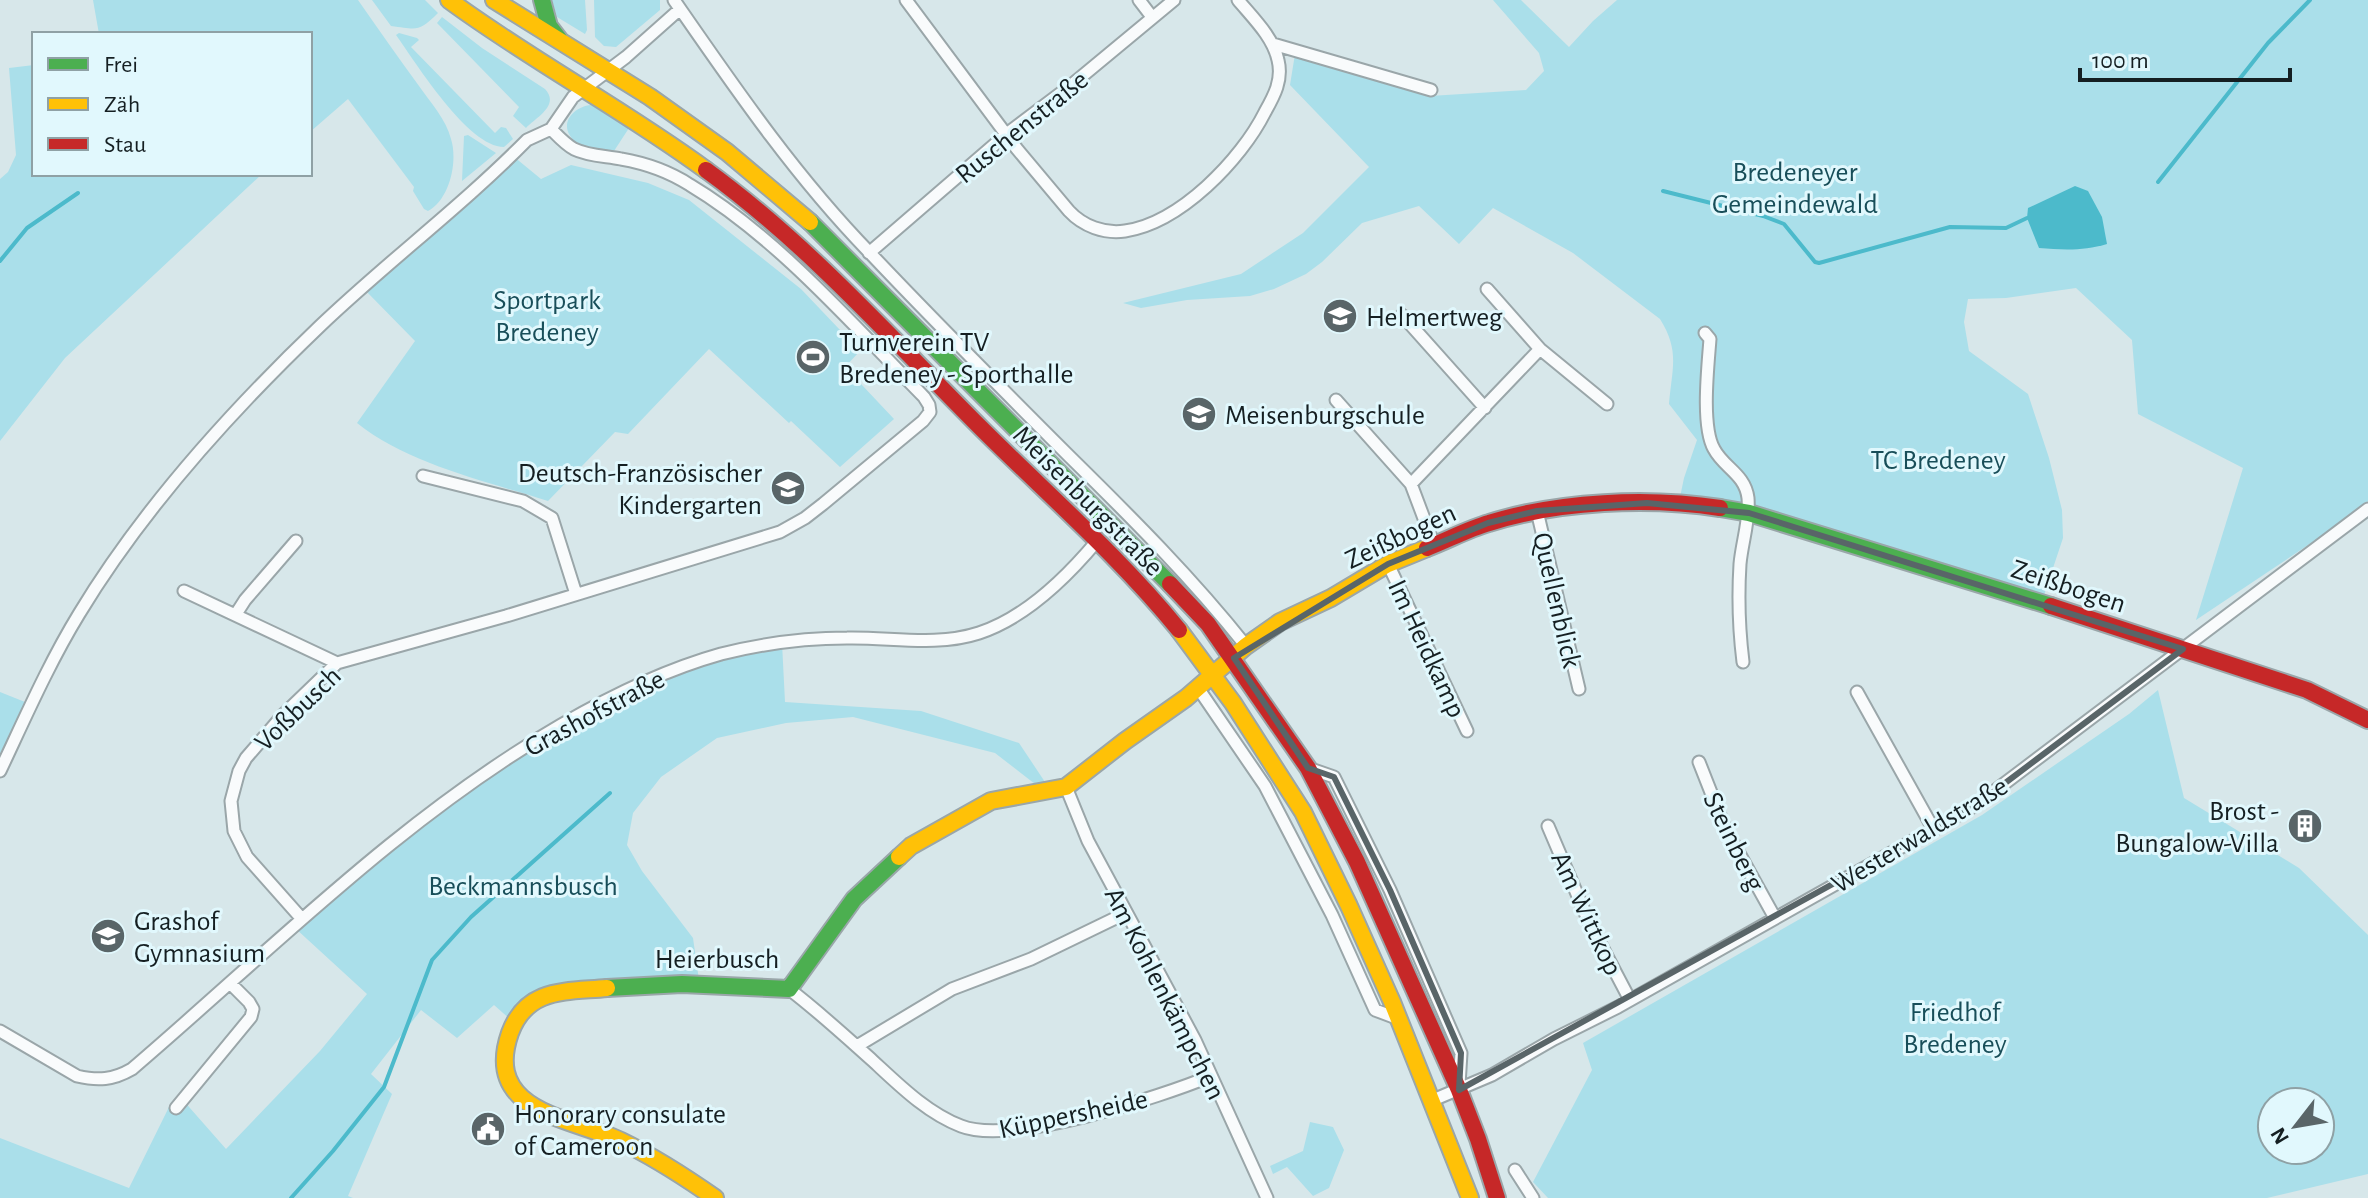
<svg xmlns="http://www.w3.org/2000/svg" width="2368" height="1198" font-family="'Alegreya Sans',sans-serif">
<rect width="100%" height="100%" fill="#d7e7ea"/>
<path fill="#aadfea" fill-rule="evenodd" d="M 93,0 L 358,0 C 378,29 398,57 419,86 C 430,102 446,119 451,139 C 458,161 450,199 428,211 L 424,209 L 413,191 L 414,187 L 348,99 L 310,132 L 310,34 L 99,34 Z
M 372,0 L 425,0 L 438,13 C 418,33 417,29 391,26 Z
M 552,0 L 585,0 L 587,30 L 585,34 L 557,17 Z
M 594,0 L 660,0 L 660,10 L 616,47 L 604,46 L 595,37 Z
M 1493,0 L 1521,0 L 1569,47 L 1593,21 L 1617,0 L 2368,0 L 2368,501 L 2329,531 L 2196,620 L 2243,468 L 2138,414 L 2132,340 L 2076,288 L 2006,298 L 1968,299 L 1964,322 L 1969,351 L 2028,394 L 2049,458 L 2062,510 L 2063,538 L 2042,601 L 1679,502 L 1684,478 L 1697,440 L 1669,404 C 1672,368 1680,351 1660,319 L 1573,253 L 1493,208 L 1459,244 L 1419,206 L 1362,223 L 1322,262 L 1306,274 L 1274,289 L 1250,296 L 1187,300 L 1141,308 L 1123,303 L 1241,274 L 1303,233 L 1369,167 L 1290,85 L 1295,54 L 1430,96 L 1526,90 L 1544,71 L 1539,53 Z
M 442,17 L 482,48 L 545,89 C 560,105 537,117 526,128 L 513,116 L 519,107 L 437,23 Z
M 399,33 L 417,38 L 419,40 L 411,47 L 495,133 L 501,127 L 506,128 L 513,139 L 504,147 C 468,147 416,63 396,35 Z
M 34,65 L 34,174 L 262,174 L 65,358 L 0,441 L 0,179 L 8,172 L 16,155 L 9,68 Z
M 591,105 L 629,128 L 614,151 C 603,149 585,149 576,142 C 557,127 571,107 591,105 Z
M 468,135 L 496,153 L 462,181 L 464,136 Z
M 513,156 L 541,179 L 571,165 L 648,183 L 689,200 L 801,289 L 860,351 L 845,367 L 894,419 L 840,467 L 791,421 L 789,423 L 709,349 L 628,434 L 615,432 L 548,501 C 486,481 408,464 357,423 L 415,341 L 365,290 Z
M 782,643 L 785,702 L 921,711 L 1019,743 L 1045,782 L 1035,784 L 995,753 L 853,717 L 786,723 L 717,738 L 661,777 L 633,813 L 627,845 L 642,871 L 693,938 L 699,980 L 536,995 L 511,1020 L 494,1005 L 457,1038 L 421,1010 L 371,1074 L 392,1094 L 348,1196 L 353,1198 L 0,1198 L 0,1138 L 129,1188 L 170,1105 L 182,1099 L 226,1149 L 320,1051 L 367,994 L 295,928 L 411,831 L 527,747 L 677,670 Z
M 2158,690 L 2184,798 L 2299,868 L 2368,935 L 2368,1174 L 2267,1198 L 1548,1198 L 1533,1182 L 1592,1070 L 1583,1043 L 1982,815 L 2129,714 ZM 2272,1102 L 2320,1102 L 2320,1150 L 2272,1150 Z
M 0,692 L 25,702 L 0,754 Z
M 1310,1122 L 1333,1127 L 1344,1150 L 1329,1188 L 1313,1196 L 1287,1167 L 1273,1174 L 1270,1166 L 1303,1151 Z"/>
<path fill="#4cbacb" d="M 2075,186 L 2088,191 L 2102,217 L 2107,244 C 2084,251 2063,250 2039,248 L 2027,218 L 2028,208 Z"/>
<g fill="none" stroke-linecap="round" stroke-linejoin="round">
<path stroke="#4cbacb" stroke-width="4" d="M 2158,182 L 2268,43 L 2310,0
M 1663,191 L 1763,216 L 1784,224 L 1815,262 L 1819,263 L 1950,227 L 2006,228 L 2027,218
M 0,261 L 27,228 L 78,193
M 291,1198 L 333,1151 L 384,1087 L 432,960 L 471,917 L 610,793"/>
<g stroke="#9aa6a9" stroke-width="15">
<path id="street" d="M 674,0 C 735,88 795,176 870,253 C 935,322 1002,389 1069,456 C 1131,517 1192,578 1246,646
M 906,0 L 1017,149 L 1069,211 C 1083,226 1104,234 1125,231 C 1180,223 1241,160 1265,112 C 1274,96 1283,80 1278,60 C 1273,37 1253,18 1238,0
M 1139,0 L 1152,17
M 1273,44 L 1431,90
M 869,253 L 1008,133 L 1069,87 L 1174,0
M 1487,289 L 1540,349 L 1607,404
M 1402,315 L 1485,408
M 1705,333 L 1710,339 C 1708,366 1701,426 1714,449 C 1724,468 1745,474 1748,498 C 1750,519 1742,542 1740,564 C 1738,596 1739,630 1743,662
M 1336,400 L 1411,484 L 1434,545
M 423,476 L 523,501 L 552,518 L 576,594
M 1411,484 L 1540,349
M 1537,511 L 1579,689
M 1388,564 L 1467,731
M 184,591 L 337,663
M 236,614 L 245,600 L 296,541
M 1198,688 L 1265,786 L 1332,915 L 1375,1010 L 1399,1019
M 1857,692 L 1934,830
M 1699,762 L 1725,828 L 1775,918
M 1308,768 L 1334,777 L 1390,890 L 1461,1053 L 1459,1085
M 0,771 C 25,718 49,663 79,614 C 143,508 230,412 320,326 C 387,262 462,206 527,140 L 551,129 L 573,97 L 626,57 L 680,9
M 1066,787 L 1088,841 L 1195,1040 L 1267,1198
M 1548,826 L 1589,922 L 1630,1000
M 302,919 L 247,857 L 234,831 L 231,801 L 239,771 L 246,758 L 283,715 L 337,663 L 506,616 L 780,532 L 805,518 L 823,504 L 923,421 L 930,412 L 929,405 L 924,397 C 853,325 777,237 690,185 C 670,172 644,163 621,159 C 606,156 588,156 574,149 C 565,144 558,136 551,129
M 789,989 C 818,1011 845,1036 873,1061 C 899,1085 927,1113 961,1126 C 1011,1146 1160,1097 1211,1076
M 0,1031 L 77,1076 C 98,1081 113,1080 132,1069 C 271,950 401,818 561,725 C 611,696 664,670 721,654 C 761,644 805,638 847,638 C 891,637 936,647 979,633 C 1025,618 1066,578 1097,541
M 857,1046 L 952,989 L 1031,959 L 1126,913
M 1433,1100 L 1492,1075 L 1554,1039 L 1618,1007 L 1976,805 L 2368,509
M 176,1108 L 251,1017 L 253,1009 L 249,1002 L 230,983
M 1515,1170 L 1533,1198"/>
</g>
<g stroke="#9aa6a9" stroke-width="20">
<path id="fast" d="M 542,0 L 549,26 L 559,39
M 810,222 L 1170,584
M 1720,508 L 1749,513 L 2051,606
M 607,988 L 682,984 L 789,989 L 854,899 L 899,857"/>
</g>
<g stroke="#9aa6a9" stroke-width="20">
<path id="slow" d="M 449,0 C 532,61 623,109 706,170
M 494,0 L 650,97 L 727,152 L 810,222
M 1179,630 L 1233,703 L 1303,812 L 1349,906 L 1392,1002 L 1470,1198
M 899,857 L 911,846 L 991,801 L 1066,787 L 1125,741 L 1186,698 L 1246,646 L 1280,622 L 1331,598 L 1388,564 L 1427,548
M 607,988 C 566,992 527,987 510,1033 C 482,1113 573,1118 621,1141 C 654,1157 685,1177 715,1198"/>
</g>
<g stroke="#9aa6a9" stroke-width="20">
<path id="jam" d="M 706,170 C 808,244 892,339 980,427 C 1047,494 1119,556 1179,630
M 1427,548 C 1448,540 1468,529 1489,523 C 1559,501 1648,497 1720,508
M 1170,584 L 1208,624 L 1308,768 L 1357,862 L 1459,1090 L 1478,1139 L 1497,1198
M 2051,606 L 2307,690 L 2368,720"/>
</g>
<use href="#street" stroke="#f9fbfc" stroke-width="11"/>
<use href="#fast" stroke="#4caf50" stroke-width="16"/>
<use href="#slow" stroke="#ffc107" stroke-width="16"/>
<use href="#jam" stroke="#c62828" stroke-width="16"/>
</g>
<path fill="none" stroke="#596568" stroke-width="6" stroke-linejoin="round" d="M 1647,503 L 1749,513 L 2183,649 L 1976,805 L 1459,1090 L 1461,1053 L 1390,890 L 1334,777 L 1308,768 L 1234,658 L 1388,564 L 1488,523 L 1537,511 Z"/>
<defs>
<g id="school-disc" transform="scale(1.8)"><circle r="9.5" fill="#596568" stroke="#e1f8fd"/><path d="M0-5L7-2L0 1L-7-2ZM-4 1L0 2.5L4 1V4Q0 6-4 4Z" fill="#fff"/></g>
<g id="stadium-disc" transform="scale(1.8)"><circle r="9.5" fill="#596568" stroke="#e1f8fd"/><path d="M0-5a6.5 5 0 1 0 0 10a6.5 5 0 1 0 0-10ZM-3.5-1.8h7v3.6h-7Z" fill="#fff"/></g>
<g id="building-disc" transform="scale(1.8)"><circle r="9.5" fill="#596568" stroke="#e1f8fd"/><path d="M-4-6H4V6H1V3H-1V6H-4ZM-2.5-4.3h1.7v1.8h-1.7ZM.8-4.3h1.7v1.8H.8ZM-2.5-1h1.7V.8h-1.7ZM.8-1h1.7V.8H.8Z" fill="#fff"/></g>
<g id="civic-disc" transform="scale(1.8)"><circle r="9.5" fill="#596568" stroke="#e1f8fd"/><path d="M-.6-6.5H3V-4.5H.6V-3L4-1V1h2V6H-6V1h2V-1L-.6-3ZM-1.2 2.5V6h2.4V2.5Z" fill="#fff"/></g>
</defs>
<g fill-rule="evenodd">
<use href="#school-disc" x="1340" y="316"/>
<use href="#stadium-disc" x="813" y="357"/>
<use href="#school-disc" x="1199" y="414"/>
<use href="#school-disc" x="788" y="488"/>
<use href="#building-disc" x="2305" y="826"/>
<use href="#school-disc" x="108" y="936"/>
<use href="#civic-disc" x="488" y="1129"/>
</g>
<g text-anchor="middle" stroke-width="6" stroke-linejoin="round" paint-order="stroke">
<g font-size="28" fill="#151f22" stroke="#e1f8fd">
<text transform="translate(1021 126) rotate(-39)" y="10">Ruschenstraße</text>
<text transform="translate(1089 500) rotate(45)" y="10">Meisenburgstraße</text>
<text transform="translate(1400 535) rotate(-25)" y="10">Zeißbogen</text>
<text transform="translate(2069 585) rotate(18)" y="10">Zeißbogen</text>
<text transform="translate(1558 600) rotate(77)" y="10">Quellenblick</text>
<text transform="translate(1428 648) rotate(65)" y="10">Im Heidkamp</text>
<text transform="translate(297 708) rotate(-44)" y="10">Voßbusch</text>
<text transform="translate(594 712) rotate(-28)" y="10">Grashofstraße</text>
<text transform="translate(1919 834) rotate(-31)" y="10">Westerwaldstraße</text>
<text transform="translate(1735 841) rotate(64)" y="10">Steinberg</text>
<text transform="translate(1588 913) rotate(65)" y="10">Am Wittkop</text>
<text x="717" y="968">Heierbusch</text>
<text transform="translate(1166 993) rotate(63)" y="10">Am Kohlenkämpchen</text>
<text transform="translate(1073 1113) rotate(-12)" y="10">Küppersheide</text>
</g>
<g font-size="28" fill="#184e59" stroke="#e1f8fd">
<text x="1795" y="181">Bredeneyer<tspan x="1795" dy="32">Gemeindewald</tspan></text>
<text x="547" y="309">Sportpark<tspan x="547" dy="32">Bredeney</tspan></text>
<text x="1938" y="469">TC Bredeney</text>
<text x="523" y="895">Beckmannsbusch</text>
<text x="1955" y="1021">Friedhof<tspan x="1955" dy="32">Bredeney</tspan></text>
</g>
<g font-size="28" fill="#151f22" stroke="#e1f8fd" text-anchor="start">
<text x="1366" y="326">Helmertweg</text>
<text x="839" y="351">Turnverein TV<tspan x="839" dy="32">Bredeney - Sporthalle</tspan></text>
<text x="1225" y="424">Meisenburgschule</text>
<text x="762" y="482" text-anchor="end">Deutsch-Französischer<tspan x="762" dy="32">Kindergarten</tspan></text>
<text x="2279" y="820" text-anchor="end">Brost -<tspan x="2279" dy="32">Bungalow-Villa</tspan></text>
<text x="134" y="930">Grashof<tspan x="134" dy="32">Gymnasium</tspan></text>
<text x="514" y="1123">Honorary consulate<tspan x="514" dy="32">of Cameroon</tspan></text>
</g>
</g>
<rect x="32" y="32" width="280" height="144" fill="#e1f8fd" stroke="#8fa1a5" stroke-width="2"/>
<rect x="48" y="58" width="40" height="12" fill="#4caf50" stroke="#8fa1a5" stroke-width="2"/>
<text x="104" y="72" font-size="24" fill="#151f22">Frei</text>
<rect x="48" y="98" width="40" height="12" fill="#ffc107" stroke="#8fa1a5" stroke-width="2"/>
<text x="104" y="112" font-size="24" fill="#151f22">Zäh</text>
<rect x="48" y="138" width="40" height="12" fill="#c62828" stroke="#8fa1a5" stroke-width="2"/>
<text x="104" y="152" font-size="24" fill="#151f22">Stau</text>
<g transform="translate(2296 1126) rotate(239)"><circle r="38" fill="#e1f8fd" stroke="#8fa1a5" stroke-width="2"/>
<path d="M0-6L14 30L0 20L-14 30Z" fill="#596568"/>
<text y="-12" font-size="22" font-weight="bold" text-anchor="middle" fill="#151f22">N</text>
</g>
<path d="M2080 68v12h210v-12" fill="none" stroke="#151f22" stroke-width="4"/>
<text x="2092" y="68" font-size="24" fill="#151f22" stroke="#e1f8fd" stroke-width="6" paint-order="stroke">100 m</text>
</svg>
